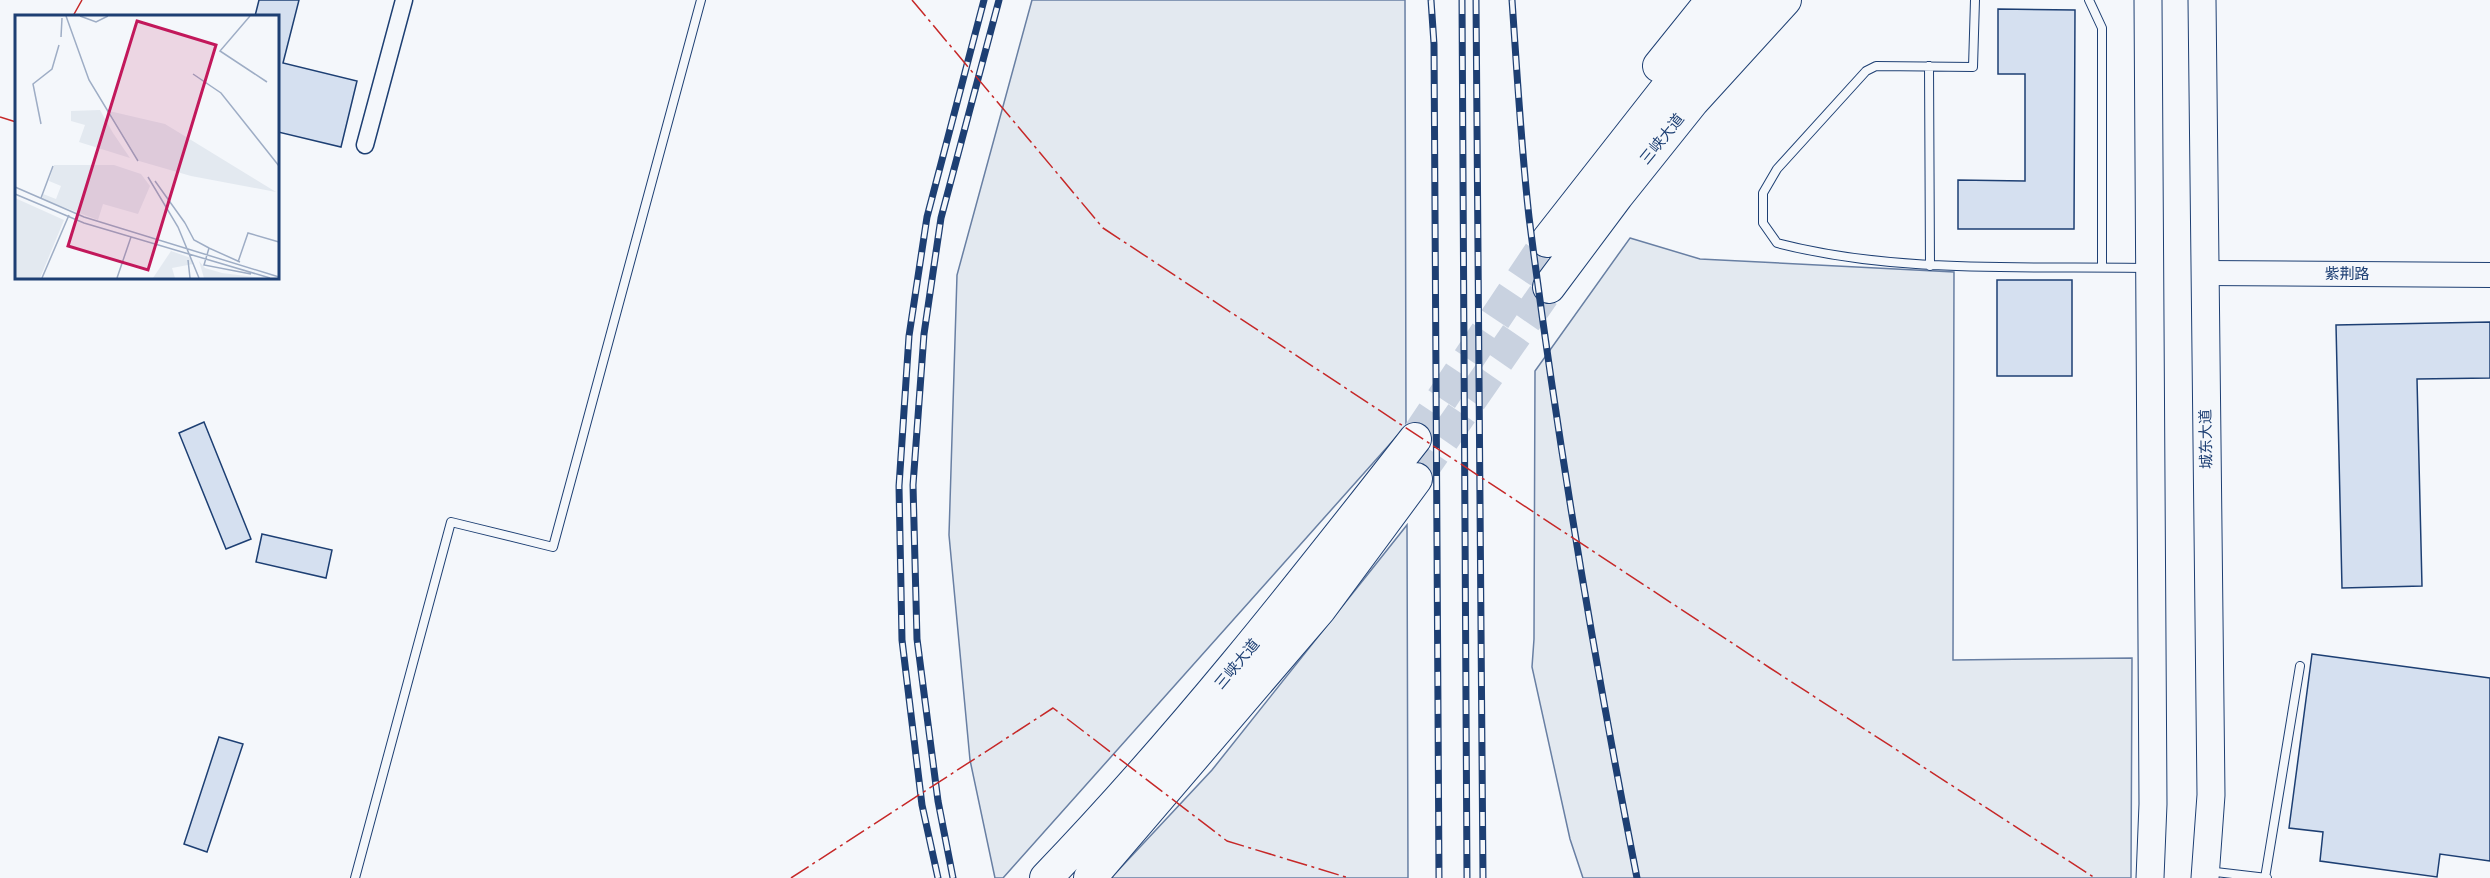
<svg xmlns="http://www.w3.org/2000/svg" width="2490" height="878" font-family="Montserrat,'Noto Sans SC',sans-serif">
<rect width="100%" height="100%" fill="#f4f7fb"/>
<path fill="#e3e9f0" stroke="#687fa3" stroke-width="1.5" d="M 1032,0 L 1405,0 L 1406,426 L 1003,878 L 995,878 L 970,760 L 949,535 L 957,275 Z
M 1630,238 L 1700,259 L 1954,272 L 1953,660 L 2132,658 L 2131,878 L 1583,878 L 1570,839 L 1532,667 L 1534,639 L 1535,371 Z
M 1407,525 L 1408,878 L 1111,878 L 1212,770 Z"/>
<path fill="#d5e0f0" stroke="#1d3f73" stroke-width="1.5" d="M 259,0 L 299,0 L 283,63 L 357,81 L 341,147 L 278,132 L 278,16 L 255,16 Z
M 1998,9 L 2075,10 L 2074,229 L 1958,229 L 1958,180 L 2025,181 L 2025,74 L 1998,74 Z
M 1997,280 L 2072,280 L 2072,376 L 1997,376 Z
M 2490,322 L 2490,378 L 2417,379 L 2422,586 L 2342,588 L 2336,325 Z
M 204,422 L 251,539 L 226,549 L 179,433 Z
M 262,534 L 332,550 L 326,578 L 256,562 Z
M 2312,654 L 2490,678 L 2490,861 L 2440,854 L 2437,877 L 2320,861 L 2323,832 L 2289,828 Z
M 219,737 L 243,744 L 207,852 L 184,844 Z"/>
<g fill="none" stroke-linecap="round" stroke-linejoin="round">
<path stroke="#c9d2e0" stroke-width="32" stroke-dasharray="32 16" stroke-linecap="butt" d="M 1415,439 L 1547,241
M 1416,479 L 1549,287"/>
<g stroke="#1d3f73" stroke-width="10">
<path id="lane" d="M 1975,0 L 1973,67 L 1876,66 L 1866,71 L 1777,169 L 1763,193 L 1763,223 L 1777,243 C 1897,274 2023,266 2146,268
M 2089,0 L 2102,28 L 2102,267
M 1929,66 L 1930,266
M 2207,871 L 2267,878
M 355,878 L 451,522 L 553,547 L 701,0
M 2265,878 L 2300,666"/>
</g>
<g stroke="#1d3f73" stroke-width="19">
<path id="street" d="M 365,145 L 404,0"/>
</g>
<g stroke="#1d3f73" stroke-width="26">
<path id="secondary" d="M 2204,273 L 2490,275"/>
</g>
<g stroke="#1d3f73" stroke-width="29">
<path id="primary" d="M 2148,0 L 2153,804 L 2150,878
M 2202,0 L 2211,795 L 2205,878"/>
</g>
<g stroke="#1d3f73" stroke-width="34">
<path id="highway" d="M 1659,66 L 1712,0
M 1547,241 L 1689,60 L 1750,0
M 1549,287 L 1617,196 L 1693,101 L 1785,0
M 1046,878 C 1179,740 1297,590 1415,439
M 1090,878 L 1320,609 L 1416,479"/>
</g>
<use href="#lane" stroke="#f4f7fb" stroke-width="8"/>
<use href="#street" stroke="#f4f7fb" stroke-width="16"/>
<use href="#secondary" stroke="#f4f7fb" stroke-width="24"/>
<use href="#primary" stroke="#f4f7fb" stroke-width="27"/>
<use href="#highway" stroke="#f4f7fb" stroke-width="32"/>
<g stroke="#1d3f73" stroke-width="7">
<path id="rail" d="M 1431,0 L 1434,44 L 1439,878
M 1462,0 L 1467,878
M 1476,0 L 1483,878
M 1512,0 C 1517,72 1521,145 1529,217 C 1557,438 1594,659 1637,878
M 938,878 L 922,805 L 902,640 L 899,486 L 909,336 L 927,217 L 984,0
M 953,878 L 938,801 L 917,639 L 913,485 L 924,334 L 941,218 L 999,0"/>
</g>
<use href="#rail" stroke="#f4f7fb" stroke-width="4.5" stroke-dasharray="14" stroke-linecap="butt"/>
<path stroke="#c62828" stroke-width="1.5" stroke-dasharray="21 4.5 3 4.5" stroke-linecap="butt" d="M 912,0 L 1103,228 L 1770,668 L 2095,878
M 73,16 L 82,0
M 0,117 L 16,122
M 791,878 L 1053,708 L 1227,841 L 1349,878"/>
</g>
<g text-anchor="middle" stroke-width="4.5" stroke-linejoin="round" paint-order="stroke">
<g font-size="15" fill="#1d3f73" stroke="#f4f7fb">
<text transform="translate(1662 139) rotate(-51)" y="5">三峡大道</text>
<text x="2347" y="279">紫荆路</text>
<text transform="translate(2206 439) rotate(-91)" y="5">城东大道</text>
<text transform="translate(1237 664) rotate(-50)" y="5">三峡大道</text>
</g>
</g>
<g transform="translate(15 15)">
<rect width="264" height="264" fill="#f4f7fb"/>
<path d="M 85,95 L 98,118 L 115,143 L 64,127 L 70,110 L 56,106 L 56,96 ZM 94,96 L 150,109 L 261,177 L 176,161 L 124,146 ZM 39,150 L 99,150 L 126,159 L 135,171 L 123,199 L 88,189 L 83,205 L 27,184 L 28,179 L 41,184 L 46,171 L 34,166 ZM 0,183 L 49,205 L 25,263 L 0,263 ZM 156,236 L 176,243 L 178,249 L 157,253 L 160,263 L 138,263 ZM 184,246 L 190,253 L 207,258 L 247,263 L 189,263 Z" fill="#e3e9f0"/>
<path fill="none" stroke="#9eadc5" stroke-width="1.5" d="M 51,1 L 74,65 L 123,146M 65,1 L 81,7 L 93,1M 235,1 L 205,36 L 252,67M 46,22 L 47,3M 178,59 L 206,78 L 264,151M 26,109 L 18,69 L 37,54 L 44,30M 133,162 L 163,212 L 184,263M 140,166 L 170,208M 0,172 L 69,202 L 264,262M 0,179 L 69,208 L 255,263M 26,183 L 38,151M 170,208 L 179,225 L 194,233M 173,245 L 175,263M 223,247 L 233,218 L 264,227M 225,247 L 194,233 L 189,250 L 236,259M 27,263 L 54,200M 102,263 L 116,222"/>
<path fill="#c2185b" fill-opacity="0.15" stroke="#c2185b" stroke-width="3" d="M 122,6 L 201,30 L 133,255 L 53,231 Z"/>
<rect width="264" height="264" fill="none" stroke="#1d3f73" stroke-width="3"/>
</g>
</svg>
